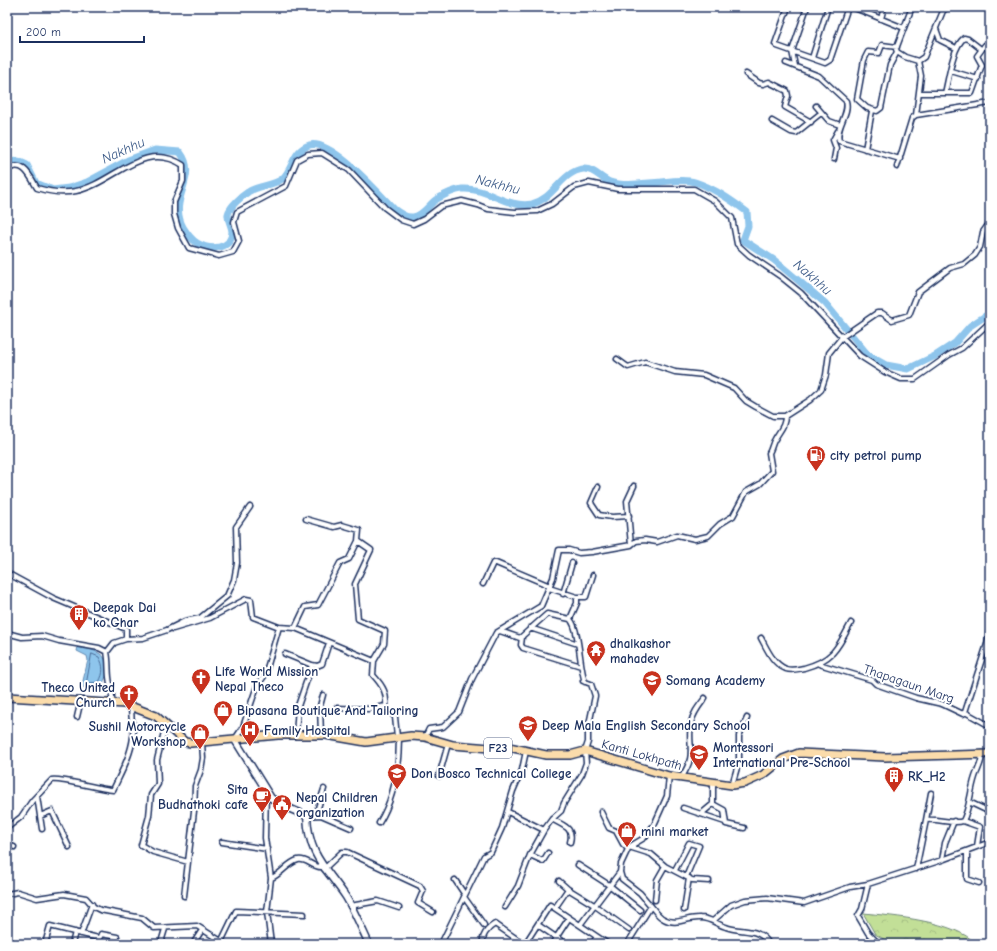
<svg xmlns="http://www.w3.org/2000/svg" width="997" height="951" font-family="'Comic Neue',sans-serif">
<defs>
<pattern id="forest-crowns" width="20" height="18" patternUnits="userSpaceOnUse"><rect width="20" height="18" fill="#c2df97"/><path d="M2 6a3 3 0 1 1 6 0M12 15a3 3 0 1 1 6 0" fill="none" stroke="#a6c085"/></pattern>
</defs>
<rect width="100%" height="100%" fill="#fff"/>
<filter id="ink" filterUnits="userSpaceOnUse"><feTurbulence type="fractalNoise" baseFrequency=".025" numOctaves="2"/><feDisplacementMap in="SourceGraphic" scale="8" xChannelSelector="R" yChannelSelector="G"/><feConvolveMatrix kernelMatrix="1 2 1 2 8 2 1 2 1" color-interpolation-filters="sRGB"/></filter>
<g filter="url(#ink)">
<path fill="url(#forest-crowns)" stroke="#6e877a" d="M 863,913 C 893,916 956,921 976,944 L 892,944 L 875,934 Z"/>
<path fill="#8ec5ec" stroke="#6089b3" d="M 78,647 C 102,650 116,660 102,685 L 84,688 L 82,685 L 88,660 L 87,656 L 77,651 Z"/>
<g fill="none" stroke-linecap="round" stroke-linejoin="round">
<path stroke="#496b97" stroke-width="1" d="M 92,654 L 99,657 C 104,666 104,673 99,682 L 89,683 L 87,681 Z"/>
<path stroke="#8ec5ec" stroke-width="7" d="M 7,162 L 18,161 L 27,165 L 36,183 L 53,190 L 69,188 L 87,182 L 128,160 L 155,150 L 180,152 C 200,178 167,197 183,227 C 186,232 191,239 197,243 C 209,250 231,251 232,232 C 232,226 227,220 228,214 C 230,206 242,196 248,192 C 258,185 273,186 282,179 C 294,168 291,154 307,146 C 328,134 380,195 394,209 C 399,213 406,218 413,217 C 423,216 429,204 437,199 C 444,195 455,190 462,189 C 487,187 507,209 532,204 C 554,199 561,172 583,169 C 594,168 601,179 610,182 C 626,187 645,183 661,182 C 671,181 685,179 695,182 C 714,188 731,200 747,212 L 748,226 L 743,240 L 774,260 L 825,303 L 868,355 L 886,365 L 908,369 L 935,356 L 955,343 L 970,326 L 990,313"/>
<g stroke="#1b2f5e" stroke-width="7">
<path id="minor" d="M 788,7 L 775,44 L 777,46 L 825,63 L 830,60 L 848,7
M 852,7 L 904,28
M 912,7 L 896,49 L 897,52 L 905,57 L 918,61 L 924,57 L 943,11 L 947,7
M 881,19 L 884,7
M 936,29 L 940,40 L 956,48
M 897,47 L 882,45 L 879,53 L 868,52 L 864,60 L 857,99 L 867,108 L 877,111 L 881,108 L 890,65 L 897,52
M 812,58 L 828,7
M 786,63 L 819,76 L 846,101 C 850,114 835,127 839,141 L 900,159
M 795,66 L 792,51 L 807,7
M 951,71 L 978,79
M 746,74 L 759,83 L 763,84 L 769,82 L 787,91 L 788,96 L 785,107 L 811,122
M 919,93 L 972,93 L 982,65 L 977,56 L 985,45 L 990,45
M 945,93 C 949,78 952,48 964,38 L 968,39 L 981,49
M 816,106 L 829,121 L 840,125
M 916,115 L 990,103
M 772,121 L 791,132 L 796,133 L 821,113
M 865,149 L 872,111
M 834,159 L 836,148 L 833,140 L 838,131
M 897,167 L 912,118 L 916,115 L 921,76 L 918,61
M 7,170 C 23,159 30,176 37,188 C 50,192 62,194 76,191 C 113,184 143,139 183,165 L 183,181 L 174,202 L 174,214 L 178,228 L 189,248 L 219,256 L 233,252 L 239,241 L 234,222 L 237,212 L 286,186 L 297,160 L 308,154 L 322,153 L 349,170 L 385,208 L 401,220 L 413,224 L 424,219 L 441,206 L 462,201 L 478,205 L 488,209 L 515,212 L 537,211 L 552,204 L 574,187 L 589,183 L 618,189 L 694,189 L 715,201 L 732,218 L 737,244 L 749,255 L 780,276 L 801,293 L 860,356 L 885,372 L 901,379 L 915,379 L 949,355 L 962,348 L 990,322
M 617,359 L 628,367 L 645,362 L 675,372 L 704,375 L 734,388 L 746,401 L 756,407 L 773,416 L 785,416 L 810,400 L 821,390 L 826,375 L 829,353 L 842,337 L 877,313 L 882,313 L 892,320 L 909,315 L 918,292 L 950,268 L 964,264 L 975,255 L 980,247 L 983,232 L 990,222
M 598,487 L 591,503 L 599,515 L 612,517 L 629,516
M 306,519 L 334,527 L 342,525 L 359,530 L 358,541
M 631,545 L 627,501 L 634,486
M 7,573 L 53,598 L 126,629 L 126,639
M 483,584 L 493,563 L 496,563 L 550,586
M 549,588 L 577,597 L 577,603 L 570,619
M 990,592 L 990,604
M 563,594 L 572,563
M 577,597 L 586,597 L 593,575
M 295,628 L 305,607 L 318,605 L 340,563 L 349,559 L 358,541 L 371,550 L 355,584 L 358,619 L 385,631 L 384,644 L 374,661
M 530,628 L 578,644
M 173,629 L 210,618 L 246,599 L 251,600 L 253,617 L 279,627
M 500,631 L 520,638 L 547,614 L 570,619 C 580,630 579,666 585,682
M 7,633 L 22,637 L 42,636 L 59,641 L 99,648 L 107,652
M 522,637 L 521,645 L 523,648 L 581,666
M 761,638 C 767,649 773,664 786,669 C 792,671 798,669 804,668 C 833,660 838,648 851,623
M 285,654 L 312,665
M 819,664 L 872,680 L 876,684 L 916,698 L 942,704 L 963,714 L 965,712 L 990,726
M 112,703 C 113,693 110,687 109,677 C 108,668 109,661 107,652 L 114,643 L 126,639 L 143,638 L 167,630 L 185,621 L 200,618 L 227,596 L 234,580 L 237,563 L 236,527 L 250,507
M 336,708 L 368,709 L 386,706
M 965,712 L 987,644 L 990,627
M 77,717 L 81,700
M 166,724 L 157,760 L 158,784 L 151,795 L 149,816 L 141,845 L 153,852 L 188,862
M 296,735 L 298,706 L 312,665 L 317,666 L 322,664 L 329,643
M 321,735 L 320,706 L 323,695
M 425,737 L 429,729 L 443,727 L 459,712 L 472,679 L 496,633 L 541,606 L 553,578 L 559,550 L 569,550 L 579,553 L 592,552 L 631,545 L 636,541 L 645,540 L 657,542 L 677,535 L 695,539 L 708,536 L 720,524 L 733,516 L 746,492 L 760,484 L 772,471 L 769,453 C 772,448 772,443 775,439 C 780,430 785,426 785,416
M 235,739 L 243,727 L 257,686 L 265,675 L 279,627 L 295,628 L 374,661 L 373,675 C 384,687 387,693 386,709 L 395,717 L 397,737
M 439,776 L 448,744
M 681,778 C 698,753 687,747 691,723 C 693,713 699,706 705,698
M 713,783 L 713,804 L 724,810 L 726,824 L 744,828
M 732,785 L 739,761 L 739,736 L 747,718
M 266,792 L 265,838 L 271,878
M 37,796 L 42,829
M 969,802 L 988,811
M 683,808 L 725,822
M 508,812 L 544,830
M 601,812 L 609,828 L 616,831 L 623,844 L 628,849
M 316,814 L 324,789
M 701,814 L 713,804
M 40,816 L 52,811 L 69,847
M 307,816 L 321,815 L 351,828
M 552,819 C 563,826 574,827 570,842
M 926,820 L 931,793
M 963,821 L 980,827 L 977,846
M 379,823 C 394,799 399,766 399,737
M 7,828 L 21,817 L 32,801 L 52,780 C 60,778 99,789 113,790 C 121,773 131,755 133,737 C 135,726 129,717 132,706
M 222,842 L 267,849
M 7,844 L 14,847
M 629,847 L 651,854 L 665,866 L 692,880 L 709,881
M 967,851 L 967,879 L 979,883
M 530,855 L 543,861 L 548,853
M 942,860 L 945,843 L 954,821
M 578,865 L 609,885 L 640,910
M 324,869 L 342,852 L 347,852 L 420,886 L 423,891 L 418,903 L 433,912
M 916,869 L 926,820 C 938,818 953,825 963,821 C 970,807 970,792 975,777 C 978,768 982,764 982,753
M 675,870 L 689,843 L 699,846 L 686,877
M 559,881 L 568,889 L 594,905 L 629,930
M 7,894 L 18,892 L 37,898 L 64,894 L 86,898 L 94,907 L 100,910 L 142,918 L 154,928 L 197,926 L 221,941
M 465,895 L 484,856 L 491,852 L 502,828 L 513,791 L 522,770 L 526,751
M 184,896 L 194,811 L 195,786 L 201,770 L 203,758 L 202,743
M 464,897 L 484,925
M 655,900 L 657,880 L 665,866
M 350,906 L 378,901 L 399,908
M 651,906 C 654,910 659,917 664,919 C 676,926 688,917 700,918 C 711,918 716,924 726,927 C 741,933 760,927 769,944
M 505,907 L 518,886 L 530,855 L 544,830 L 552,819 L 561,811 L 564,803 L 582,774 L 586,763 L 585,751 L 588,742 L 588,729 L 595,696 L 591,684 L 583,681
M 555,908 L 568,889
M 684,910 L 689,878
M 714,920 L 731,905 L 745,900 L 767,898 L 804,903 L 850,887 L 868,884
M 538,925 L 566,944
M 580,925 L 620,872
M 81,934 L 92,904
M 45,944 L 50,926 L 98,938
M 72,944 L 75,932
M 97,944 L 101,934 L 117,937 L 116,944
M 157,944 L 162,941
M 164,944 L 162,939 L 165,929
M 193,944 L 202,930
M 220,944 L 236,911 L 304,914
M 271,944 L 267,912 L 271,878 C 281,875 287,863 298,860 C 307,858 313,868 322,867
M 441,944 L 465,895 L 455,880
M 484,944 C 480,937 488,928 495,924 L 524,944
M 525,944 L 550,905 L 608,944
M 552,944 L 569,918
M 592,944 L 597,937
M 631,944 L 629,941 L 651,906 L 640,893 L 622,879 L 620,872 L 621,864 L 629,847 L 644,838 L 654,825 L 667,796 L 669,776
M 879,944 L 868,933 L 858,916 L 862,909 L 868,884 L 942,860 L 990,842"/>
</g>
<g stroke="#1b2f5e" stroke-width="9">
<path id="secondary" d="M 235,740 L 271,798 L 286,807 L 307,816 C 309,857 325,866 346,897 C 355,912 362,929 369,944"/>
</g>
<g stroke="#1b2f5e" stroke-width="10">
<path id="primary" d="M 7,697 L 125,704 L 156,716 L 185,742 L 191,743 L 278,735 L 326,735 L 366,742 L 411,736 L 425,737 L 453,745 L 490,748 L 509,747 L 546,755 L 570,755 L 585,751 L 669,776 L 732,785 L 745,783 L 763,775 L 783,759 L 799,753 L 885,757 L 990,754"/>
</g>
<use href="#minor" stroke="#fff" stroke-width="4"/>
<use href="#secondary" stroke="#fff" stroke-width="6"/>
<use href="#primary" stroke="#fbdcab" stroke-width="7"/>
</g>
</g>
<defs>
<g id="fuel-pin" transform="scale(1)"><path d="M0 17L-7.5 6A9.5 9.5 0 1 1 7.5 6Z" fill="#c8321e" stroke="#fff"/><path d="M-5.5-6h7V0h2V4h1.3V-2.5L3-4.5l.8-.8L6-3V5H2.5V1h-1V6h-7ZM-4.2-4.7v3.2H.2V-4.7Z" fill="#fff"/></g>
<g id="building-pin" transform="scale(1)"><path d="M0 17L-7.5 6A9.5 9.5 0 1 1 7.5 6Z" fill="#c8321e" stroke="#fff"/><path d="M-4-6H4V6H1V3H-1V6H-4ZM-2.5-4.3h1.7v1.8h-1.7ZM.8-4.3h1.7v1.8H.8ZM-2.5-1h1.7V.8h-1.7ZM.8-1h1.7V.8H.8Z" fill="#fff"/></g>
<g id="temple-pin" transform="scale(1)"><path d="M0 17L-7.5 6A9.5 9.5 0 1 1 7.5 6Z" fill="#c8321e" stroke="#fff"/><path d="M0-6L5-2H3V0L6.5 2.5H4V6H1.5V3h-3V6H-4V2.5H-6.5L-3 0V-2H-5Z" fill="#fff"/></g>
<g id="church-pin" transform="scale(1)"><path d="M0 17L-7.5 6A9.5 9.5 0 1 1 7.5 6Z" fill="#c8321e" stroke="#fff"/><path d="M-1.2-6h2.4v3.5h3.3v2.4h-3.3V6h-2.4V-.1h-3.3v-2.4h3.3Z" fill="#fff"/></g>
<g id="school-pin" transform="scale(1)"><path d="M0 17L-7.5 6A9.5 9.5 0 1 1 7.5 6Z" fill="#c8321e" stroke="#fff"/><path d="M0-5L7-2L0 1L-7-2ZM-4 1L0 2.5L4 1V4Q0 6-4 4Z" fill="#fff"/></g>
<g id="shop-pin" transform="scale(1)"><path d="M0 17L-7.5 6A9.5 9.5 0 1 1 7.5 6Z" fill="#c8321e" stroke="#fff"/><path d="M-5-2.5h2.3a2.7 3.5 0 0 1 5.4 0H5L5.5 6h-11ZM-1.5-2.5h3a1.5 2.3 0 0 0-3 0Z" fill="#fff"/></g>
<g id="hospital-pin" transform="scale(1)"><path d="M0 17L-7.5 6A9.5 9.5 0 1 1 7.5 6Z" fill="#c8321e" stroke="#fff"/><path d="M-5-5h3v3.5h4V-5h3V5h-3V1.5h-4V5h-3Z" fill="#fff"/></g>
<g id="cafe-pin" transform="scale(1)"><path d="M0 17L-7.5 6A9.5 9.5 0 1 1 7.5 6Z" fill="#c8321e" stroke="#fff"/><path d="M-5.5-4.5H6V0H3Q3 3.5 0 3.5H-2.5Q-5.5 3.5-5.5 0ZM3-3.2v2h1.7v-2ZM-6 4.5H4V6H-6Z" fill="#fff"/></g>
<g id="civic-pin" transform="scale(1)"><path d="M0 17L-7.5 6A9.5 9.5 0 1 1 7.5 6Z" fill="#c8321e" stroke="#fff"/><path d="M-.6-6.5H3V-4.5H.6V-3L4-1V1h2V6H-6V1h2V-1L-.6-3ZM-1.2 2.5V6h2.4V2.5Z" fill="#fff"/></g>
</defs>
<g fill-rule="evenodd">
<use href="#fuel-pin" x="816" y="455"/>
<use href="#building-pin" x="79" y="614"/>
<use href="#temple-pin" x="596" y="650"/>
<use href="#church-pin" x="201" y="678"/>
<use href="#school-pin" x="652" y="680"/>
<use href="#church-pin" x="129" y="694"/>
<use href="#shop-pin" x="223" y="710"/>
<use href="#school-pin" x="528" y="725"/>
<use href="#hospital-pin" x="250" y="730"/>
<use href="#shop-pin" x="200" y="733"/>
<use href="#school-pin" x="699" y="754"/>
<use href="#school-pin" x="397" y="773"/>
<use href="#building-pin" x="894" y="776"/>
<use href="#cafe-pin" x="262" y="796"/>
<use href="#civic-pin" x="282" y="804"/>
<use href="#shop-pin" x="627" y="831"/>
</g>
<g text-anchor="middle" stroke-width="4" stroke-linejoin="round" paint-order="stroke">
<rect fill="#fff" stroke="#5f6d8e" stroke-width="1" x="484" y="738" width="28" height="20" rx="3"/>
<g font-size="12" font-weight="bold" fill="#1b2f5e">
<text x="498" y="752">F23</text>
</g>
<g font-size="13" font-weight="bold" fill="#1b2f5e" stroke="#fff" text-anchor="start">
<text x="830" y="460">city petrol pump</text>
<text x="93" y="612">Deepak Dai<tspan x="93" dy="15">ko Ghar</tspan></text>
<text x="610" y="648">dhalkashor<tspan x="610" dy="15">mahadev</tspan></text>
<text x="215" y="676">Life World Mission<tspan x="215" dy="15">Nepal Theco</tspan></text>
<text x="666" y="685">Somang Academy</text>
<text x="115" y="692" text-anchor="end">Theco United<tspan x="115" dy="15">Church</tspan></text>
<text x="237" y="715">Bipasana Boutique And Tailoring</text>
<text x="542" y="730">Deep Mala English Secondary School</text>
<text x="186" y="731" text-anchor="end">Sushil Motorcycle<tspan x="186" dy="15">Workshop</tspan></text>
<text x="264" y="735">Family Hospital</text>
<text x="713" y="752">Montessori<tspan x="713" dy="15">International Pre-School</tspan></text>
<text x="411" y="778">Don Bosco Technical College</text>
<text x="908" y="781">RK_H2</text>
<text x="248" y="794" text-anchor="end">Sita<tspan x="248" dy="15">Budhathoki cafe</tspan></text>
<text x="296" y="802">Nepal Children<tspan x="296" dy="15">organization</tspan></text>
<text x="641" y="836">mini market</text>
</g>
<g font-size="13" fill="#1b2f5e" stroke="#fff">
<text transform="translate(909 683) rotate(19)" y="5">Thapagaun Marg</text>
<text transform="translate(642 754) rotate(16)" y="5">Kanti Lokhpath</text>
</g>
<g font-size="14" font-style="italic" fill="#3e5c89" stroke="#fff">
<text transform="translate(123 150) rotate(-24)" y="5">Nakhhu</text>
<text transform="translate(498 184) rotate(14)" y="5">Nakhhu</text>
<text transform="translate(813 277) rotate(41)" y="5">Nakhhu</text>
</g>
</g>
<rect width="997" height="951" fill="none" stroke="#fff" stroke-width="24"/>
<rect x="12" y="12" width="973" height="927" fill="none" stroke="#1b2f5e" stroke-width="1.5" filter="url(#ink)"/>
<path d="M20 36v6h124v-6" fill="none" stroke="#1b2f5e" stroke-width="2"/>
<text x="26" y="36" font-size="12" fill="#1b2f5e" stroke="#ffffff" stroke-width="3" paint-order="stroke">200 m</text>
</svg>
